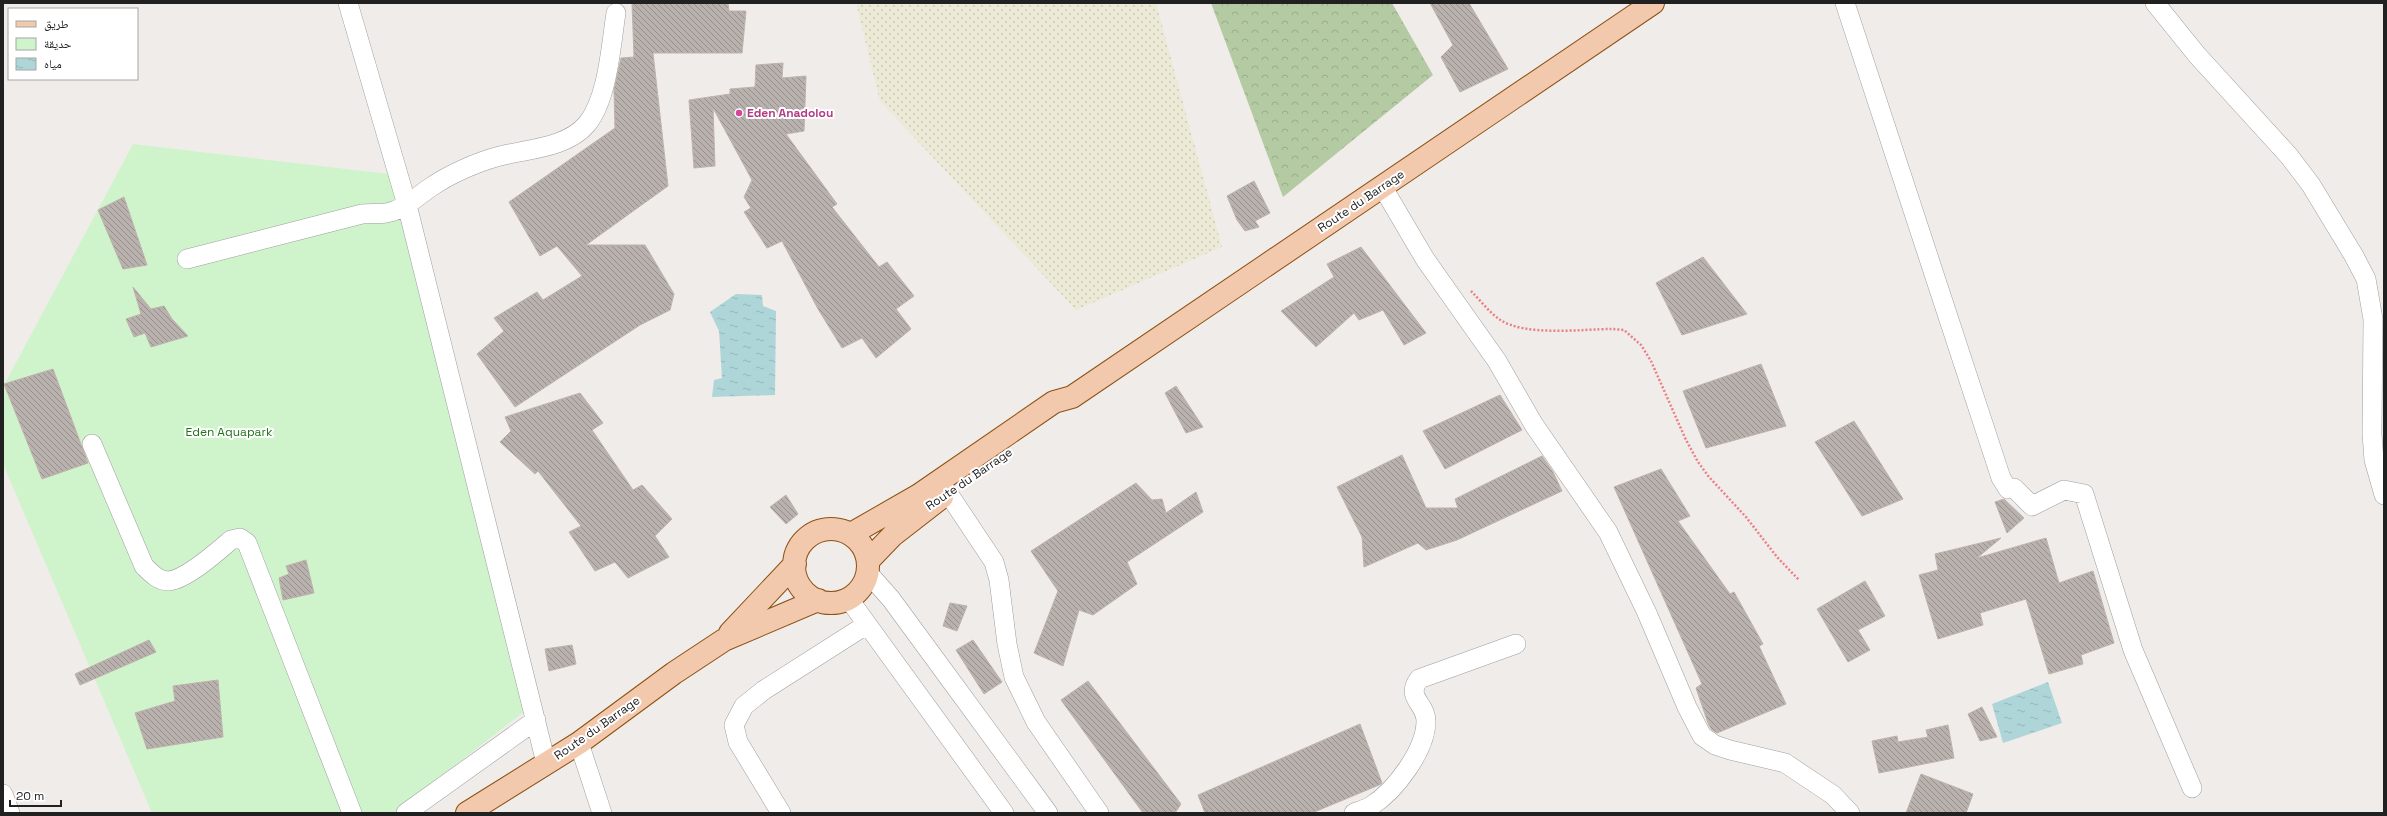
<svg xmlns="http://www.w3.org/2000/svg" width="2387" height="816" font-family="'Space Grotesk','Noto Naskh Arabic',sans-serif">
<defs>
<pattern id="farmland-dots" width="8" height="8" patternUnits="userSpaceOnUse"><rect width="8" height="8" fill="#ecead6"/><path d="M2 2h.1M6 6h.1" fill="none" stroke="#cac8b7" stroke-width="1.8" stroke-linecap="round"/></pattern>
<pattern id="forest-crowns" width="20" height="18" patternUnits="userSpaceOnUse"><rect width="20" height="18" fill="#b4caa2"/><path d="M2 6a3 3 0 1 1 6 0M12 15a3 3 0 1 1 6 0" fill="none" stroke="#9aad8b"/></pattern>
<pattern id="water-ripples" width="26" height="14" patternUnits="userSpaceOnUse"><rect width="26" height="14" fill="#aed5d8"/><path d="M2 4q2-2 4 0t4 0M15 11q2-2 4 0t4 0" fill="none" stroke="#95b7b9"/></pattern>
<pattern id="building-back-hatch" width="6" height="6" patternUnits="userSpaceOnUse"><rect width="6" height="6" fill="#b9b1ae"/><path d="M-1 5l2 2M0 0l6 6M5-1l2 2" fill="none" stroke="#96908d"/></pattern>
</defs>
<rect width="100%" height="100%" fill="#f0ece9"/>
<path fill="url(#farmland-dots)" d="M 856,3 L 1156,3 L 1222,247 L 1076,310 L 880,101 Z"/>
<path fill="url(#forest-crowns)" d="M 1211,3 L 1392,3 L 1433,75 L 1283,197 Z"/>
<path fill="#cff4cc" d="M 133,144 L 389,174 L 530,707 L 394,813 L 152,813 L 3,464 L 3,387 Z"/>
<path fill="url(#water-ripples)" d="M 736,294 L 762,295 L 763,306 L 776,311 L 775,395 L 712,397 L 714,380 L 722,378 L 719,331 L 710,312 Z
M 2048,682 L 2062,723 L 2003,743 L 1992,704 Z"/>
<path fill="url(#building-back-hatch)" stroke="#c0b2ac" d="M 632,3 L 728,3 L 729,11 L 746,11 L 742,53 L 653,53 L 668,186 L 586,245 L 645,245 L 674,294 L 670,310 L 640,325 L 515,407 L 477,354 L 504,331 L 494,318 L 537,292 L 543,300 L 582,276 L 557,246 L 540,256 L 509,202 L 615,128 L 614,90 L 621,58 L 634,57 Z
M 1430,3 L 1469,3 L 1508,69 L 1460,92 L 1441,57 L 1453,45 Z
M 783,63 L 782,78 L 806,76 L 804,131 L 786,134 L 837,204 L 832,207 L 879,267 L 887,262 L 914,296 L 896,309 L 911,329 L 876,358 L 862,338 L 842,348 L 818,309 L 782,241 L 767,248 L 744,212 L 751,208 L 744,197 L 752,180 L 713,108 L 715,166 L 694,168 L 689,100 L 730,94 L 730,89 L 755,87 L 756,65 Z
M 1254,181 L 1270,213 L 1255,221 L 1259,227 L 1245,231 L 1237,220 L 1227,196 Z
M 124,197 L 147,265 L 123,269 L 98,210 Z
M 1361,247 L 1426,333 L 1404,345 L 1383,310 L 1359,320 L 1354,313 L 1316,347 L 1281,311 L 1334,277 L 1327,264 Z
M 1703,257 L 1747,314 L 1682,335 L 1656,283 Z
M 133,287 L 151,309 L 164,306 L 172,319 L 188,336 L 151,347 L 145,333 L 134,337 L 126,319 L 141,314 Z
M 1761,364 L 1786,426 L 1706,448 L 1683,391 Z
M 53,369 L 88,463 L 42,479 L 4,384 Z
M 1176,386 L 1203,427 L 1186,433 L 1165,393 Z
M 580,393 L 603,423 L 592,430 L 633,490 L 642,485 L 672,519 L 655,536 L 669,557 L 628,578 L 615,562 L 595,571 L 569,532 L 581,526 L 538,471 L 535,474 L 500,442 L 511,431 L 505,417 Z
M 1500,395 L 1522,430 L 1445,469 L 1423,431 Z
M 1854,421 L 1903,499 L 1862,516 L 1815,442 Z
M 1402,455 L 1426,508 L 1458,508 L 1455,499 L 1542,456 L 1553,472 L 1562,491 L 1457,540 L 1426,550 L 1418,543 L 1364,567 L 1362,537 L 1337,487 Z
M 1661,469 L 1690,516 L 1678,521 L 1730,594 L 1734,592 L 1763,644 L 1759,646 L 1786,704 L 1717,733 L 1711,729 L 1708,723 L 1696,688 L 1702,684 L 1614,487 Z
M 1136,483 L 1152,500 L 1162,499 L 1166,513 L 1196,492 L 1203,512 L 1127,562 L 1137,584 L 1093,615 L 1079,610 L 1063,666 L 1034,653 L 1058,591 L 1031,551 Z
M 786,495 L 798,514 L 786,524 L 770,507 Z
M 2004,499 L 2024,518 L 2007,533 L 1995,502 Z
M 2001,538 L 1977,558 L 2046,538 L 2059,583 L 2093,571 L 2114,643 L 2081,655 L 2083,664 L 2049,674 L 2026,599 L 1980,613 L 1983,625 L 1938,639 L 1919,575 L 1938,570 L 1935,554 Z
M 306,560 L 314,593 L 283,600 L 279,578 L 289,574 L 286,566 Z
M 1865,581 L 1885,616 L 1858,630 L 1870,650 L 1848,662 L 1817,609 Z
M 950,603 L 967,606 L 957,631 L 943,626 Z
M 149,640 L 156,652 L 80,685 L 75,674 Z
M 973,640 L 1002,682 L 984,694 L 956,650 Z
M 572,645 L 576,664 L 549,671 L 545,649 Z
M 218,680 L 223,737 L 147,749 L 135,713 L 175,701 L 173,686 Z
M 1088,681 L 1181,804 L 1175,813 L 1143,813 L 1061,700 Z
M 1982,707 L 1997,737 L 1980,741 L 1968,714 Z
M 1360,724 L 1382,783 L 1379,785 L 1312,813 L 1205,813 L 1198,795 Z
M 1948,725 L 1954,758 L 1879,773 L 1872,741 L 1897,736 L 1898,742 L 1928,737 L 1926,730 Z
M 1921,774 L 1973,794 L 1966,813 L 1906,813 Z"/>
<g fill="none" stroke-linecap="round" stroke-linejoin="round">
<g stroke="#9e9e9e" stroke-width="20">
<path id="minor" d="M 348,3 L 407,205 L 546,763
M 1845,3 L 2001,478 L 2008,489 L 2014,488 L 2032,506 L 2064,490 L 2084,494 L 2133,650 L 2192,788
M 2155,3 L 2197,55 L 2289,156 L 2311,185 L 2354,256 L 2366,279 L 2373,319 L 2372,434 L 2374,460 L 2384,495
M 1382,186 L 1425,259 L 1497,361 L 1534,425 L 1608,532 L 1647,613 L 1687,707 L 1702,736 L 1715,745 L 1730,750 L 1785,763 L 1833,795 L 1850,813
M 187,259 L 362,214 C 370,213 379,214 386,213 C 404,210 416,197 431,187 C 450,174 477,162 500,156 C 527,149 567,148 587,124 C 608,98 611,45 616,13
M 92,444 L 144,566 C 151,573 158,581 169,581 C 187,579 217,552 231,540 L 240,538 L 247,543 L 352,813
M 948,493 L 994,562 L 999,580 L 1007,644 L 1014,677 L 1036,722 L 1099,813
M 868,573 L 891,599 L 1048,813
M 848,598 L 1004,813
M 579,743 L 602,813
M 3,794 L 10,813
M 406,813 L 536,720
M 781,813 L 738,742 L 734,725 L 744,706 L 764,690 L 866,625
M 1354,813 C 1359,811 1366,809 1371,806 C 1395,791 1426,750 1426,721 C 1426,703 1405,698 1419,679 L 1516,644"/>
</g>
<g stroke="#8c5012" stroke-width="24">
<path id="major" d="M794 566a37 37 0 1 1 74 0a37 37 0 1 1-74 0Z
M 851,534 L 919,495 L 1054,402 L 1072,397 L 1653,3
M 868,561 L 893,535 L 942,497
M 730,633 L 795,564
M 467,813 L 579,743 L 674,673 L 724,640 L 818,600"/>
</g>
<path stroke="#ea7f85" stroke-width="2.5" stroke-dasharray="2 2" stroke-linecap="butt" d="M 1471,291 C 1480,300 1489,312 1499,319 C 1524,337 1582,329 1612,329 L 1624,330 L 1641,345 L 1651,361 L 1686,440 L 1698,462 L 1709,477 L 1746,517 L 1777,557 L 1799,580"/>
<use href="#minor" stroke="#fff" stroke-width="19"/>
<use href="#major" stroke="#f2c9ac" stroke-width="22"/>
</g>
<circle fill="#d1479c" stroke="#fff" stroke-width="1.5" cx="739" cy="113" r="4"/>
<g text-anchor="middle" stroke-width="4" stroke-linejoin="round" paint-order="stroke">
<g font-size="12" font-weight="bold" fill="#b23c85" stroke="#fff" text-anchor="start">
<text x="747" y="117">Eden Anadolou</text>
</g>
<g font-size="12" fill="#212121" stroke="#fff">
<text transform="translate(1361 201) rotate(-34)" y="4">Route du Barrage</text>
<text transform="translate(969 479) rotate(-34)" y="4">Route du Barrage</text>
<text transform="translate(597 728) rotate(-35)" y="4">Route du Barrage</text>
</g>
<g font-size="12" fill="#207519" stroke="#fff">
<text x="229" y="436">Eden Aquapark</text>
</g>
</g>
<rect width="2387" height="816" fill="none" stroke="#212121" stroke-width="8"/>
<rect x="8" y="8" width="130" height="72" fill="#ffffff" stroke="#a6a6a6"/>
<rect x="16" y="21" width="20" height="6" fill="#f2c9ac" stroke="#a6a6a6"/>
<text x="44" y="28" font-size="12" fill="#212121">طريق</text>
<rect x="16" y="38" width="20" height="12" fill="#cff4cc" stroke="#a6a6a6"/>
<text x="44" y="48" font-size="12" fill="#212121">حديقة</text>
<rect x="16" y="58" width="20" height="12" fill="url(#water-ripples)" stroke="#a6a6a6"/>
<text x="44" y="68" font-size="12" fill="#212121">مياه</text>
<path d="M10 800v6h51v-6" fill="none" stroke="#212121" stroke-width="2"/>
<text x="16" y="800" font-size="12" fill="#212121" stroke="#ffffff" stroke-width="3" paint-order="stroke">20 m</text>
</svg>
